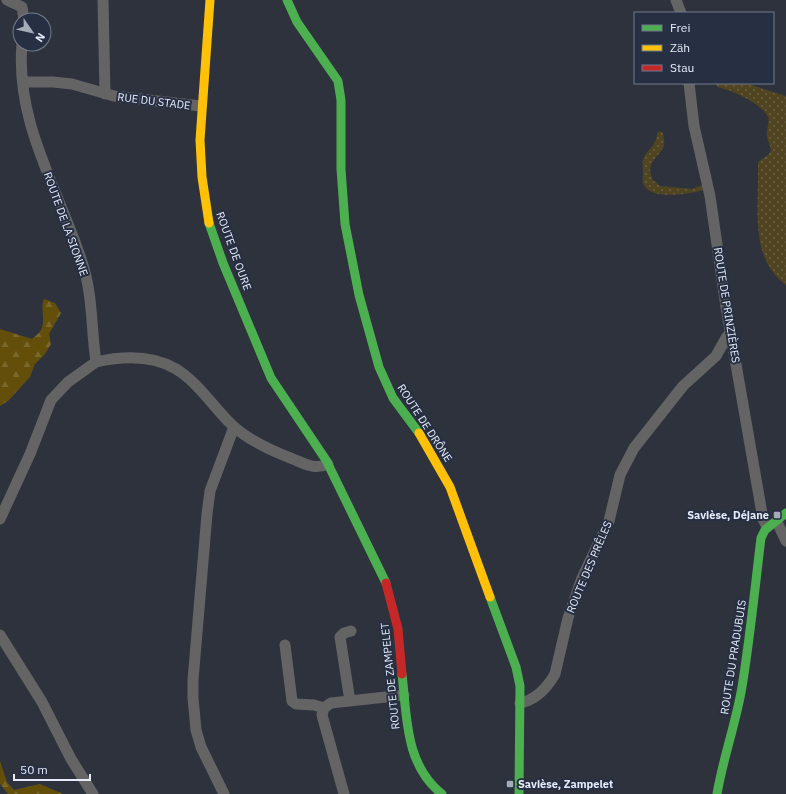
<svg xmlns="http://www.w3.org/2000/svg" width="786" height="794" font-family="'IBM Plex Sans',sans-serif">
<defs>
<pattern id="grass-dots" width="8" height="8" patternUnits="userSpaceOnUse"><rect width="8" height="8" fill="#514521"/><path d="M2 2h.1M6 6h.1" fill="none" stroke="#6a6042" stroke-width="1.8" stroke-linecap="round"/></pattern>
<pattern id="forest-firs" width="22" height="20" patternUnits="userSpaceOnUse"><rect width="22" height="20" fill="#634f0a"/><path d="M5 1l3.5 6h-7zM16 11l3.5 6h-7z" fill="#79682e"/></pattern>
</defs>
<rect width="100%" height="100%" fill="#2d323d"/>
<path fill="url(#grass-dots)" d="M 714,83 L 745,83 L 786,96 L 786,285 C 749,258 759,207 758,167 L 758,162 L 769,154 L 771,150 C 770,145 767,140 767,135 C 766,129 770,123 768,117 C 765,108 742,95 733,92 C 727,89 718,89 714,83 Z
M 660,131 L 663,133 C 663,137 665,142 664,146 C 659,158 644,162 653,180 L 660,186 L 692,189 L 703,185 L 703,189 L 700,191 C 688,194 651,200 644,185 C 642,182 643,177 643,173 C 643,169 642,164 643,160 C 646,150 657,146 657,133 Z"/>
<path fill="url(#forest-firs)" d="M 44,299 L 55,303 L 61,313 L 49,334 L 51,344 L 45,354 L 35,364 L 30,377 L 8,401 L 0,406 L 0,329 L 32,339 C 34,337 39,334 41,330 C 46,320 40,309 44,299 Z
M 0,761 L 7,782 L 14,790 L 40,784 L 63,794 L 8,794 L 0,784 Z"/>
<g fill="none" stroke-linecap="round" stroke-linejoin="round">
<path stroke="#646464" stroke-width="11" d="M 7,0 L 22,7 L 24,20
M 103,0 L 105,94
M 676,0 L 681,13
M 23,82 L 53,82 L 72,84 L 114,96 L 201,106
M 689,83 L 694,126 L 710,196 L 726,307 L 763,519 L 767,527
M 96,362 C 123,356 152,355 176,369 C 199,383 213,407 232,425 C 249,441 272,451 293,459 C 305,464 315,470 328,464
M 0,519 L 30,454 L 51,400 L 68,382 L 96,362 C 91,328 93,295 82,262 C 59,190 15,123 22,44
M 777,522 L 786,541
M 0,635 L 42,702 L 71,759 L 93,794
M 285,645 L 292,701 L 296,704 L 314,705 L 324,708
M 350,701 L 340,637 L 344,633 L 351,631
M 520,703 C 535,700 547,688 555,674 L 568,618 L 582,578 L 609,521 L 620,475 L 634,448 L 683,386 L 716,356 L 726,338 L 730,333
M 224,794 L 201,747 L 196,730 L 193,698 L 193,680 L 207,514 L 210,491 L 234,427
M 344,794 L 322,715 L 324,708 L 331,703 L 404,695"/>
<path stroke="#4caf50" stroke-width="9" d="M 287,0 L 297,22 L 338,81 L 341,100 L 341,169 L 345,224 L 359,295 L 379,367 L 393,398 L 419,433
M 209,223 L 223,263 L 271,378 L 326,460 L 386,583
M 490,597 L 516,667 L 520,686 L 519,794
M 402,674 C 407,717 405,765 442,794
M 717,794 C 723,758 736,723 742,687 C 750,638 755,587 761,538 L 765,530 L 786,513"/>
<path stroke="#ffc107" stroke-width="9" d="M 209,223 L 202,177 L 200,140 L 210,0
M 419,433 L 450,487 L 490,597"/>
<path stroke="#c62828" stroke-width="9" d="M 386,583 L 398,629 L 402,674"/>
</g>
<g fill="#a5abb7" stroke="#272f43" stroke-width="1.5">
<rect x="773" y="511" width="8" height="8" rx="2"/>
<rect x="506" y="780" width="8" height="8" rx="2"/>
</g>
<g text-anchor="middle" stroke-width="4" stroke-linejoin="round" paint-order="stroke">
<g font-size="11" fill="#e6ecf9" stroke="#272f43">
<text transform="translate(154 101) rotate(7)" y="4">RUE DU STADE</text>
<text transform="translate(66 224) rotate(70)" y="4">ROUTE DE LA SIONNE</text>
<text transform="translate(234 251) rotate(70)" y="4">ROUTE DE OURE</text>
<text transform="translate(727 305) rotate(81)" y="4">ROUTE DE PRINZIÈRES</text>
<text transform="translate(425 423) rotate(57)" y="4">ROUTE DE DRÔNE</text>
<text transform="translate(589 567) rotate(-67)" y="4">ROUTE DES PRÊLES</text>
<text transform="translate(733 657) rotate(-81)" y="4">ROUTE DU PRADUBUIS</text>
<text transform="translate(390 676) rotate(-96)" y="4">ROUTE DE ZAMPELET</text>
</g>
<g font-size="11" font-weight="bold" fill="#e6ecf9" stroke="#272f43" text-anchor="end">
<text x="769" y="519">Savièse, Déjane</text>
<text x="518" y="788" text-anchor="start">Savièse, Zampelet</text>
</g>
</g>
<rect x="634" y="12" width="140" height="72" fill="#272f43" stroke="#737b8c"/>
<rect x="642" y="25" width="20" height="6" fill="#4caf50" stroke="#737b8c"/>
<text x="670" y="32" font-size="12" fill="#e6ecf9">Frei</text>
<rect x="642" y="45" width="20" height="6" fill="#ffc107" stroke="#737b8c"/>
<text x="670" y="52" font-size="12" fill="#e6ecf9">Zäh</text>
<rect x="642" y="65" width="20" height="6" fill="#c62828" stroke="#737b8c"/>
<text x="670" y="72" font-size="12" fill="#e6ecf9">Stau</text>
<g transform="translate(32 32) rotate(124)"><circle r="19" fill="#272f43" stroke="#737b8c"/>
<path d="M0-3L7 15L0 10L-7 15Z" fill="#a5abb7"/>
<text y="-6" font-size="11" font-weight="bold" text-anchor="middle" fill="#e6ecf9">N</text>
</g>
<path d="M14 774v6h76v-6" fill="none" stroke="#e6ecf9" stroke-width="2"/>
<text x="20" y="774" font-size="12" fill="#e6ecf9" stroke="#272f43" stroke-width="3" paint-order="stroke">50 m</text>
</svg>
